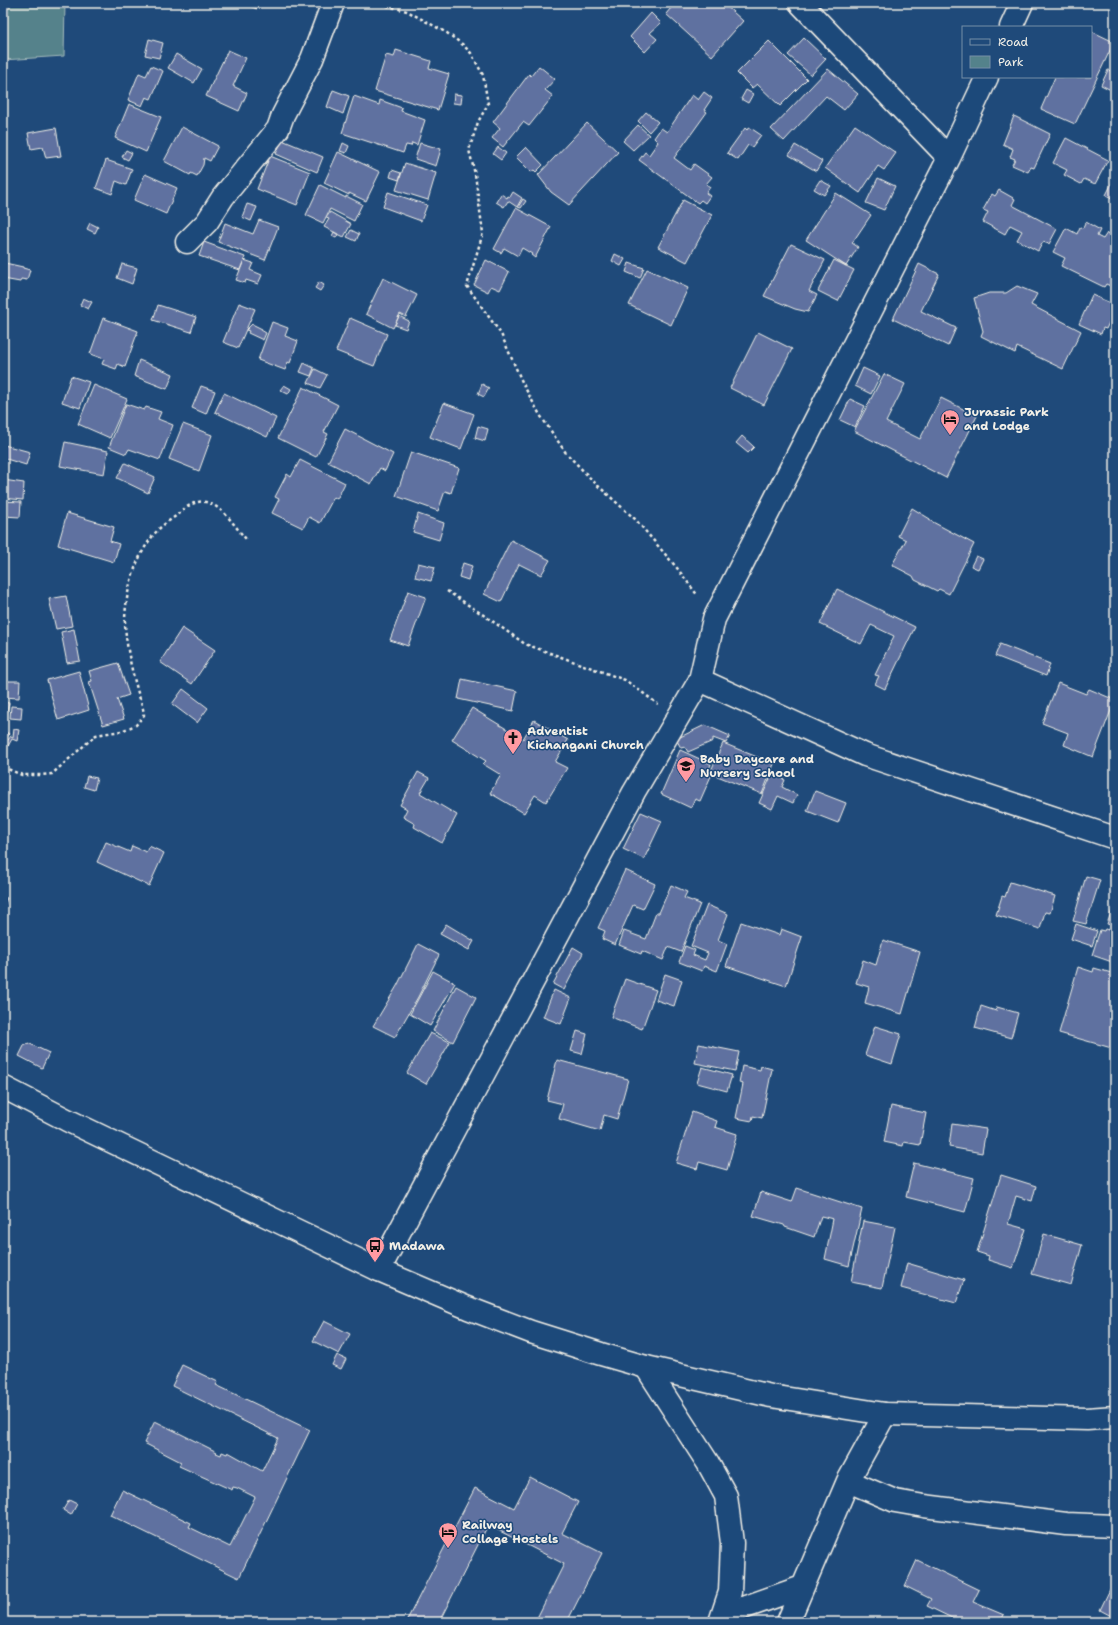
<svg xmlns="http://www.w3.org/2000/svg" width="1118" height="1625" font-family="'Shantell Sans',sans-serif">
<rect width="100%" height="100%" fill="#1f4a7a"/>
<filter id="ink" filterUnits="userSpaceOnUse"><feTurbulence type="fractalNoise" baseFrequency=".025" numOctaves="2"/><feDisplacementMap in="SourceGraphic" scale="8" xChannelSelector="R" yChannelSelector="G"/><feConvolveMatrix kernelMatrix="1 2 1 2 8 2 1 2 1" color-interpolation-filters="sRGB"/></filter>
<g filter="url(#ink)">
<path fill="#54828b" stroke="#a4baba" d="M 3,3 L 65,3 L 64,56 L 3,60 Z"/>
<path fill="#5e71a0" stroke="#f4f1e8" d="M 242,3 L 259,3 L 257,9 Z
M 675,3 L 717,3 L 719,5 L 723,3 L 743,21 L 712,56 L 666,14 Z
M 749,3 L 758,3 L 754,7 Z
M 651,13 L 661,23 L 650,33 L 657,39 L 645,52 L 630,37 Z
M 1091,31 L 1114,42 L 1075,124 L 1041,109 L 1055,77 L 1091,77 Z
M 804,38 L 826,59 L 811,75 L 788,55 Z
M 149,39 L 163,43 L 159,58 L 145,55 Z
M 769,41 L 807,79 L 780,106 L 757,84 L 752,88 L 737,73 Z
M 228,50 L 246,58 L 233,86 L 247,93 L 239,111 L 206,96 Z
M 396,50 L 431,61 L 429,68 L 449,74 L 438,110 L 375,91 L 386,55 L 394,57 Z
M 176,54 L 202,69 L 194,83 L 168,68 Z
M 1115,63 L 1115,92 L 1101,85 L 1108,70 L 1111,71 Z
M 151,66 L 163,71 L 151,99 L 146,97 L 142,106 L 128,100 L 139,73 L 146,76 Z
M 539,66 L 555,79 L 545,90 L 553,96 L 529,126 L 523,122 L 503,147 L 492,138 L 500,128 L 493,122 L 529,74 L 531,76 Z
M 828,69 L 858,94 L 844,110 L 826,96 L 784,141 L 771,129 Z
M 333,90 L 349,96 L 343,114 L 327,107 Z
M 746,90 L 753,94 L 748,103 L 741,99 Z
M 704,92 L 712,98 L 704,110 L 707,112 L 674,158 L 690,170 L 694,164 L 712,177 L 706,184 L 710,187 L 706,193 L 710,196 L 705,203 L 701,200 L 698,203 L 639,160 L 645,152 L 649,155 L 658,142 L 654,138 L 661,128 L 667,132 L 692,95 L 698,100 Z
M 454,94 L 462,95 L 461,104 L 453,103 Z
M 354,96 L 379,105 L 380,100 L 402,108 L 401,111 L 425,120 L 417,145 L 412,143 L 411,146 L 406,145 L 403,153 L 342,133 Z
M 129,104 L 161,117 L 146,152 L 115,138 Z
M 646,112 L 658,122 L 649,132 L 638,121 Z
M 1014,116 L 1050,134 L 1034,168 L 1031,167 L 1028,172 L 1012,165 L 1015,159 L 1010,157 L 1013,149 L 1003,144 Z
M 587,123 L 618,152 L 569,205 L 551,192 L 538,175 Z
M 638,125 L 649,135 L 633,150 L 623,141 Z
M 855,125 L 896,153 L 884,170 L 878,166 L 860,193 L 825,168 Z
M 182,127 L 218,146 L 210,161 L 204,158 L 203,165 L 197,176 L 191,173 L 190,175 L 164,161 Z
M 749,127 L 761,135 L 752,147 L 748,145 L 738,160 L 727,153 L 745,128 L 747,130 Z
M 56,128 L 61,156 L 46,158 L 43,147 L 31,149 L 28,133 Z
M 1066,138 L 1108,160 L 1095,184 L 1084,179 L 1081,184 L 1064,175 L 1067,170 L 1053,163 Z
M 282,140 L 323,157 L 317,172 L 276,154 Z
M 343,143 L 349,146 L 346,153 L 340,151 Z
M 420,143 L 441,149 L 436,166 L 415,159 Z
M 795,145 L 822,161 L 816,171 L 789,155 Z
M 498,147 L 506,153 L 501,160 L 493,154 Z
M 526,147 L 543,165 L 536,172 L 534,170 L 531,172 L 516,157 Z
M 126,150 L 132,153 L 128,160 L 122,157 Z
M 338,152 L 380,172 L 366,201 L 349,193 L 349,195 L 324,183 Z
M 270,156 L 310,172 L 297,205 L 257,189 Z
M 106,160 L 132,169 L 126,185 L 116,181 L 112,194 L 96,188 Z
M 405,163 L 436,173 L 428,200 L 396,190 Z
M 392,170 L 401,173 L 399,180 L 390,177 Z
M 145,174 L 177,188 L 166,214 L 134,200 Z
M 1115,177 L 1115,200 L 1106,195 Z
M 878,178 L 895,186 L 884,210 L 866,203 Z
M 820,180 L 831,186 L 824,195 L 814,189 Z
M 320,185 L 346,198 L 346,196 L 362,204 L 354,221 L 330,209 L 323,223 L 306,215 Z
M 999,190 L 1015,199 L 1012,205 L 1057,229 L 1049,244 L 1043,242 L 1038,251 L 1017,240 L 1022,231 L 1010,225 L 1005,234 L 983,222 L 988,212 L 983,210 L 992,194 L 995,196 Z
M 388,192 L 427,205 L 421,221 L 383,207 Z
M 513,192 L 522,198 L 517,207 L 508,201 L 504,207 L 496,202 L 501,194 L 507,198 L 508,196 L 510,197 Z
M 836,193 L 871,215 L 852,243 L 858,247 L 846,266 L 806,240 Z
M 523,199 L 526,201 L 521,208 L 518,207 Z
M 683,200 L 712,215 L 687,262 L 658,247 Z
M 247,204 L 257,207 L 251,221 L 242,217 Z
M 516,208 L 551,227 L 535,258 L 531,255 L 532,254 L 522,248 L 518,256 L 504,248 L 501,253 L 494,249 Z
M 330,212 L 351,224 L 344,237 L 324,227 L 329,219 L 326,218 Z
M 259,220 L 278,227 L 265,260 L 218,242 L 225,223 L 253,234 Z
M 1086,222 L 1100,230 L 1097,236 L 1103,239 L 1107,233 L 1115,237 L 1115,288 L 1106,284 L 1104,287 L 1061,266 L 1065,258 L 1053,252 L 1066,228 L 1077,234 L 1080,227 L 1083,228 Z
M 90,223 L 98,227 L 95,233 L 87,229 Z
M 351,230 L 359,234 L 356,241 L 347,237 Z
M 334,232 L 338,235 L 336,238 L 332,236 Z
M 204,242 L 245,257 L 240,270 L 199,256 Z
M 791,244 L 825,260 L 809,291 L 817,295 L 808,312 L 795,309 L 764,296 Z
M 615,254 L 625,259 L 621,266 L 612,261 Z
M 244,260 L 253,263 L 250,270 L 262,275 L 258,284 L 246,280 L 245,283 L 236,280 Z
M 486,260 L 509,272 L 500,290 L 491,286 L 488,292 L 474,285 Z
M 834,260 L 854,270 L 838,301 L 818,291 Z
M 5,263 L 23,267 L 23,268 L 30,270 L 27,280 L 21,279 L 20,282 L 3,279 Z
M 629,263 L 644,268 L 640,278 L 626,272 Z
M 122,264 L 137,268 L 132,284 L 117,278 Z
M 919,264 L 939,274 L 921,311 L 956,328 L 948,346 L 893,319 Z
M 647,269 L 688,288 L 671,325 L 629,305 Z
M 383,278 L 417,295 L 406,317 L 400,314 L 393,328 L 366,314 Z
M 319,282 L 324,285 L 320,291 L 315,288 Z
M 1017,286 L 1037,294 L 1031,305 L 1081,331 L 1063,369 L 1017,347 L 1015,353 L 981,336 L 983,331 L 974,298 L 989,293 L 1006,293 Z
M 1092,295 L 1115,305 L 1115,310 L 1106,329 L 1103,328 L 1101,334 L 1079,324 Z
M 83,298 L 92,302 L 88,309 L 80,305 Z
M 239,303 L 255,309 L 238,348 L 223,342 Z
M 158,305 L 196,317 L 191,332 L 153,320 Z
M 399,316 L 409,321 L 406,329 L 395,325 Z
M 103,318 L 138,331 L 125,367 L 118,364 L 116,369 L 102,364 L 104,359 L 90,354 Z
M 350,318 L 387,334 L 374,366 L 336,351 Z
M 272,322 L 288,328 L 285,336 L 298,341 L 290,363 L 288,362 L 285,370 L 258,360 Z
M 252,324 L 262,329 L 261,330 L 266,333 L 263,340 L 248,333 L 249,331 L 246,330 Z
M 758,332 L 792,349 L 764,405 L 730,388 Z
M 139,360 L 173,374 L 167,389 L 134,376 Z
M 304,363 L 314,368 L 311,376 L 300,372 Z
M 863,368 L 880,376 L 871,394 L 855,386 Z
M 315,369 L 327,375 L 320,388 L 308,383 Z
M 884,374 L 905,384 L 886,422 L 920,439 L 941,398 L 977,416 L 946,478 L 854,431 Z
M 71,376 L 89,382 L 80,408 L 62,402 Z
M 482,384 L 489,388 L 484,397 L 478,394 Z
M 94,385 L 127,399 L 110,438 L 78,424 Z
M 284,385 L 291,389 L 288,394 L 280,390 Z
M 201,386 L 215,391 L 206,414 L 192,408 Z
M 303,387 L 338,405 L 324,432 L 328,434 L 316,457 L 278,438 Z
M 224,393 L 276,418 L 267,437 L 215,412 Z
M 850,399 L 865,406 L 855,427 L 840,420 Z
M 444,403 L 474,414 L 461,449 L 430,437 Z
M 126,404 L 144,410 L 146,407 L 161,412 L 158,419 L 173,425 L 160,460 L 129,449 L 126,454 L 109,447 Z
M 183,424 L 212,435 L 199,471 L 169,459 Z
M 478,426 L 488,429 L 485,441 L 475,438 Z
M 345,429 L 393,454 L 385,471 L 380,468 L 371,484 L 328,462 Z
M 742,436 L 754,447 L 748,453 L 736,443 Z
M 65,442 L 108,451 L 104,474 L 60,466 Z
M 4,445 L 30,452 L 26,465 L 3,458 Z
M 411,452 L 459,468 L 451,493 L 445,491 L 438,511 L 396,496 Z
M 300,460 L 345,483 L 337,499 L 334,497 L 320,523 L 309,517 L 303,528 L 272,513 L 279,499 L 275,497 L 287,474 L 291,477 Z
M 125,463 L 155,477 L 148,493 L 117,478 Z
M 3,480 L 24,483 L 23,500 L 3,498 Z
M 3,501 L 21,502 L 20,517 L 3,516 Z
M 912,508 L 930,519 L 929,520 L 974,544 L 949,594 L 939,589 L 937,591 L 915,580 L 913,576 L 892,565 L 906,540 L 898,536 Z
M 67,513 L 114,527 L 110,541 L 119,544 L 114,562 L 58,545 Z
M 418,514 L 444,523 L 439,540 L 413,532 Z
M 511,540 L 550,560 L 541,575 L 519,564 L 501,602 L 484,594 Z
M 976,556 L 983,559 L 978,569 L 971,566 Z
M 418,563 L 435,567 L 431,581 L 415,577 Z
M 463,563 L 472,566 L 468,580 L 459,577 Z
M 837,589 L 915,627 L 885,689 L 875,684 L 879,676 L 875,675 L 894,636 L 871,625 L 861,644 L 820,624 Z
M 408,591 L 426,597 L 408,646 L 390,640 Z
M 66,596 L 72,626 L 56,629 L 49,599 Z
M 182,628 L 215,650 L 192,684 L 160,662 Z
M 74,629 L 80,661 L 67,663 L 61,632 Z
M 1000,644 L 1050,664 L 1046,676 L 995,656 Z
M 118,663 L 129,695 L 117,699 L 124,719 L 103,725 L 89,682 L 92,681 L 89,671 Z
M 79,671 L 89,710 L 58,720 L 47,680 Z
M 462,679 L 517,691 L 513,711 L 458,699 Z
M 3,681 L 20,681 L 19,698 L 3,697 Z
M 1058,683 L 1086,694 L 1089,689 L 1115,700 L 1093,757 L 1064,745 L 1068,733 L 1042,723 Z
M 183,689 L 208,708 L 197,723 L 172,704 Z
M 3,702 L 9,703 L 6,717 L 3,717 Z
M 11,706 L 22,707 L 21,719 L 10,718 Z
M 472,708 L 523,739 L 534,720 L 568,740 L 555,762 L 567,768 L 546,802 L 535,795 L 524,813 L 490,793 L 501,775 L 483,764 L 486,761 L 452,740 Z
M 705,725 L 730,736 L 726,743 L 713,738 L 713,741 L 688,752 L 685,747 L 681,748 L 676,739 Z
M 14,729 L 19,730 L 17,741 L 12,739 L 8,746 L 3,743 L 3,733 L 6,732 L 9,734 L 6,738 L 8,740 L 11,736 L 13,737 Z
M 723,743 L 774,764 L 762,794 L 710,773 Z
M 680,750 L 711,764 L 707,774 L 711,776 L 700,801 L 695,799 L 691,808 L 661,794 Z
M 418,772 L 429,778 L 420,793 L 457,815 L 442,843 L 414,827 L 415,824 L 403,817 L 407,809 L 400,805 Z
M 772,774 L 785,780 L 782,787 L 797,795 L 793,803 L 778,796 L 772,809 L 759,803 Z
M 87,776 L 97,778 L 94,790 L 84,787 Z
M 815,791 L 846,803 L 838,823 L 807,811 Z
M 641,812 L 662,821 L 644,859 L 623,849 Z
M 106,842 L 130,852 L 132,846 L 146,852 L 149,846 L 164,853 L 149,886 L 97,862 Z
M 625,870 L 655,884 L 643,909 L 633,905 L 615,945 L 602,939 L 605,931 L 598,928 Z
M 1086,876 L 1100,880 L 1086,924 L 1073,921 Z
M 1010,882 L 1055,896 L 1050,913 L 1045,912 L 1040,929 L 996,915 L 1002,896 L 1005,897 Z
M 671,885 L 687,892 L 684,898 L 700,904 L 681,952 L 668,947 L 663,960 L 642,951 L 641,954 L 619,945 L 624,931 L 646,939 L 656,913 L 659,913 Z
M 3,897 L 7,898 L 4,907 L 3,907 Z
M 1114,904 L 1115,904 L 1115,963 L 1092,955 L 1100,930 L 1104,931 L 1105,929 L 1109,930 L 1111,925 L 1107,924 Z
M 707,905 L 728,914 L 718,940 L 727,944 L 717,971 L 704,966 L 702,971 L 679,962 L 685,946 L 695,950 L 693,955 L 705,960 L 708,953 L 691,946 Z
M 741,922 L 779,935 L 781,929 L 802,937 L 786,986 L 726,966 Z
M 446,924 L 474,941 L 469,950 L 440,934 Z
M 1076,924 L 1097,931 L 1092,946 L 1071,939 Z
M 883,940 L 920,952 L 902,1014 L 865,1003 L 869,987 L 856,983 L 863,960 L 876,965 Z
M 418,944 L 439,955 L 418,997 L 395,1037 L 373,1026 L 397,986 Z
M 573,947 L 583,953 L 564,990 L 553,984 Z
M 1078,967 L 1093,972 L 1094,968 L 1115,974 L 1115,1049 L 1059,1033 Z
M 433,971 L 455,983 L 430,1026 L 410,1014 Z
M 665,974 L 682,980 L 674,1006 L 656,1000 Z
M 625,979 L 656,990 L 642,1029 L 611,1017 Z
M 456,986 L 476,997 L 453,1042 L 433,1031 Z
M 554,990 L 571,998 L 561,1024 L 543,1017 Z
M 981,1006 L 996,1011 L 997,1007 L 1018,1013 L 1011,1038 L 975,1028 Z
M 875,1026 L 901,1034 L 892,1064 L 865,1055 Z
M 577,1031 L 587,1034 L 582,1054 L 571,1051 Z
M 430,1033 L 450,1042 L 426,1084 L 407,1073 Z
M 28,1043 L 49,1053 L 42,1068 L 19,1056 L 25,1044 L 27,1045 Z
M 699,1044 L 739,1052 L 735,1071 L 695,1063 Z
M 557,1060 L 628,1079 L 617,1119 L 604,1115 L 600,1131 L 559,1119 L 563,1104 L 547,1100 Z
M 742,1066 L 760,1070 L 761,1066 L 772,1069 L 762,1118 L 753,1116 L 752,1121 L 736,1118 L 743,1084 L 739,1083 Z
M 702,1067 L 732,1075 L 727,1091 L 697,1083 Z
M 891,1106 L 926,1113 L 920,1145 L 904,1142 L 903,1146 L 884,1142 Z
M 692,1112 L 717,1121 L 715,1127 L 737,1134 L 727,1170 L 699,1162 L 697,1169 L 676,1163 Z
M 952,1124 L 986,1129 L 982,1153 L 949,1147 Z
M 914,1163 L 974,1178 L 965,1212 L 906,1197 Z
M 1001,1175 L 1036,1186 L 1032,1201 L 1016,1196 L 1008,1224 L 1026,1229 L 1013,1268 L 988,1260 L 989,1256 L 977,1252 Z
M 797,1188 L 862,1209 L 849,1266 L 825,1259 L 833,1219 L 821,1216 L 814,1237 L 785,1227 L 784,1225 L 753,1216 L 761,1192 L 792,1202 Z
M 863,1221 L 895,1227 L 882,1288 L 851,1282 Z
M 1044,1234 L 1082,1245 L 1071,1285 L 1032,1274 Z
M 907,1263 L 964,1280 L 956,1303 L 901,1288 Z
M 324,1321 L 350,1334 L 339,1354 L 313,1341 Z
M 337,1355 L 346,1359 L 341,1369 L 332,1365 Z
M 182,1365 L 218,1382 L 216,1385 L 310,1430 L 239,1578 L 110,1515 L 122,1490 L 191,1523 L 189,1527 L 230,1547 L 255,1497 L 237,1488 L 233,1487 L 232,1490 L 179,1466 L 181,1462 L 144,1443 L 155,1421 L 217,1452 L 216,1453 L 221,1455 L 222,1452 L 227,1454 L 228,1452 L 262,1471 L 278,1438 L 172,1386 Z
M 530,1477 L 578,1502 L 562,1533 L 602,1553 L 567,1622 L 535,1622 L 564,1564 L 488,1525 L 439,1622 L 406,1622 L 475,1488 L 514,1508 Z
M 69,1500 L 77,1504 L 71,1515 L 63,1510 Z
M 917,1560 L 979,1590 L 973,1602 L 1004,1615 L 1000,1622 L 958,1622 L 958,1621 L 927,1606 L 931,1599 L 905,1586 Z
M 1115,1579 L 1115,1618 L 1100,1610 Z"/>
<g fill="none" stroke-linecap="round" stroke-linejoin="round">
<g stroke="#f4f1e8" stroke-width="25">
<path id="street" d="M 800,3 L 949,158
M 1011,27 L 1022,3
M 187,242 L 207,222 L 223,197 L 278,129 L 283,115 L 312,59 L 333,3
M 700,680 L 865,755 L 1115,838
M 379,1270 L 634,792 L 700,680 L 714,619 L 949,158 L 987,77
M 646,1367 L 708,1463 L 726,1496 L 732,1543 L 730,1592 L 720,1622
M 848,1481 L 895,1501 L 924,1506 L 1066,1524 L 1115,1526
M 723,1615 L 802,1587
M 788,1622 L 848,1481 L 885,1414"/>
</g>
<g stroke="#f4f1e8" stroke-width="25">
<path id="secondary" d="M 3,1087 L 67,1120 L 379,1270 L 468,1308 L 531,1332 L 601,1354 L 646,1367 L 771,1396 L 885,1414 L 1087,1419 L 1115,1417"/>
</g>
<path stroke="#f4f1e8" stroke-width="2.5" stroke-dasharray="3 3" stroke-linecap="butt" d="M 375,3 L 407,11 L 447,33 L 462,44 L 471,53 L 483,75 L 488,104 L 478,122 L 469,150 L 475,174 L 483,233 L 467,286 L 501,334 L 523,384 L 540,415 L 566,453 L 596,484 L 635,519 L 677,568 L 698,596
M 447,591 L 485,616 L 525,644 L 625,680 L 658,704
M 3,767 L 22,775 L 42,775 L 52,774 L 96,735 L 121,731 L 136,725 L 144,715 C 143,705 139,698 137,689 C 131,668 126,645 125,623 C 125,591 136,553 158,530 C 163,524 171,520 177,515 C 186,507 197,498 209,503 C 225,509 235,527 246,539"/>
<use href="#street" stroke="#1f4a7a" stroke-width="22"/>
<use href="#secondary" stroke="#1f4a7a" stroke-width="22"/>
</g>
</g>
<defs>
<g id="hotel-pin" transform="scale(1)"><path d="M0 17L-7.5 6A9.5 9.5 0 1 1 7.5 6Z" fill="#ff9aa2" stroke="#1f4a7a"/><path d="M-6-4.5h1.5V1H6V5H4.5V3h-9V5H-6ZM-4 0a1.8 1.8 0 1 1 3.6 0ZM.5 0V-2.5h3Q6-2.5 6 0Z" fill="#111"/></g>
<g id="church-pin" transform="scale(1)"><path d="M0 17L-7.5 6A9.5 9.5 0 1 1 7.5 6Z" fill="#ff9aa2" stroke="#1f4a7a"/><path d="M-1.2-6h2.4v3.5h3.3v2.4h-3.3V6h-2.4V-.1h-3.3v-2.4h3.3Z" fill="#111"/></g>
<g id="school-pin" transform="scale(1)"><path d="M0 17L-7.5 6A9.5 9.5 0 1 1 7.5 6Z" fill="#ff9aa2" stroke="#1f4a7a"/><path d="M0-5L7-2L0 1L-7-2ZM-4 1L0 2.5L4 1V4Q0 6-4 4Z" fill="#111"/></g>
<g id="bus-pin" transform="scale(1)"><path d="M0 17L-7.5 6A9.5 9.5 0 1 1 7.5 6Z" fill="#ff9aa2" stroke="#1f4a7a"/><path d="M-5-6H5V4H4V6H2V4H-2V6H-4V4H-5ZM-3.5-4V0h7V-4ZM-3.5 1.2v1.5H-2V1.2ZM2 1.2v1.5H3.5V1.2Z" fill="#111"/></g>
</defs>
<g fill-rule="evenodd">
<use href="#hotel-pin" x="950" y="419"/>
<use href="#church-pin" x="513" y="738"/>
<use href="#school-pin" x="686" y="766"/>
<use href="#bus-pin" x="375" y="1246"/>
<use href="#hotel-pin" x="448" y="1532"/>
</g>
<g text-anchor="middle" stroke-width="3" stroke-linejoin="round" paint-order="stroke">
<g font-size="12" font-weight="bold" fill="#f4f1e8" stroke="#1f4a7a" text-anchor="start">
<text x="964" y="416">Jurassic Park<tspan x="964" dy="14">and Lodge</tspan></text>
<text x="527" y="735">Adventist<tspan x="527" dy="14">Kichangani Church</tspan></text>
<text x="700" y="763">Baby Daycare and<tspan x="700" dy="14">Nursery School</tspan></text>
<text x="389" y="1250">Madawa</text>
<text x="462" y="1529">Railway<tspan x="462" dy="14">Collage Hostels</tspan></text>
</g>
</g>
<rect width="1118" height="1625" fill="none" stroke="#1f4a7a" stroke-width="16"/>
<rect x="8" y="8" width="1102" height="1609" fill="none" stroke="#f4f1e8" stroke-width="1.5" filter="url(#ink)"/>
<rect x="962" y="26" width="130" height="52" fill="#1f4a7a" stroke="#748da6"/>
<rect x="970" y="39" width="20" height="6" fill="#1f4a7a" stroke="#748da6"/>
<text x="998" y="46" font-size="12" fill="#f4f1e8">Road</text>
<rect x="970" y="56" width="20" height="12" fill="#54828b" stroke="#748da6"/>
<text x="998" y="66" font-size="12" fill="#f4f1e8">Park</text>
</svg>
